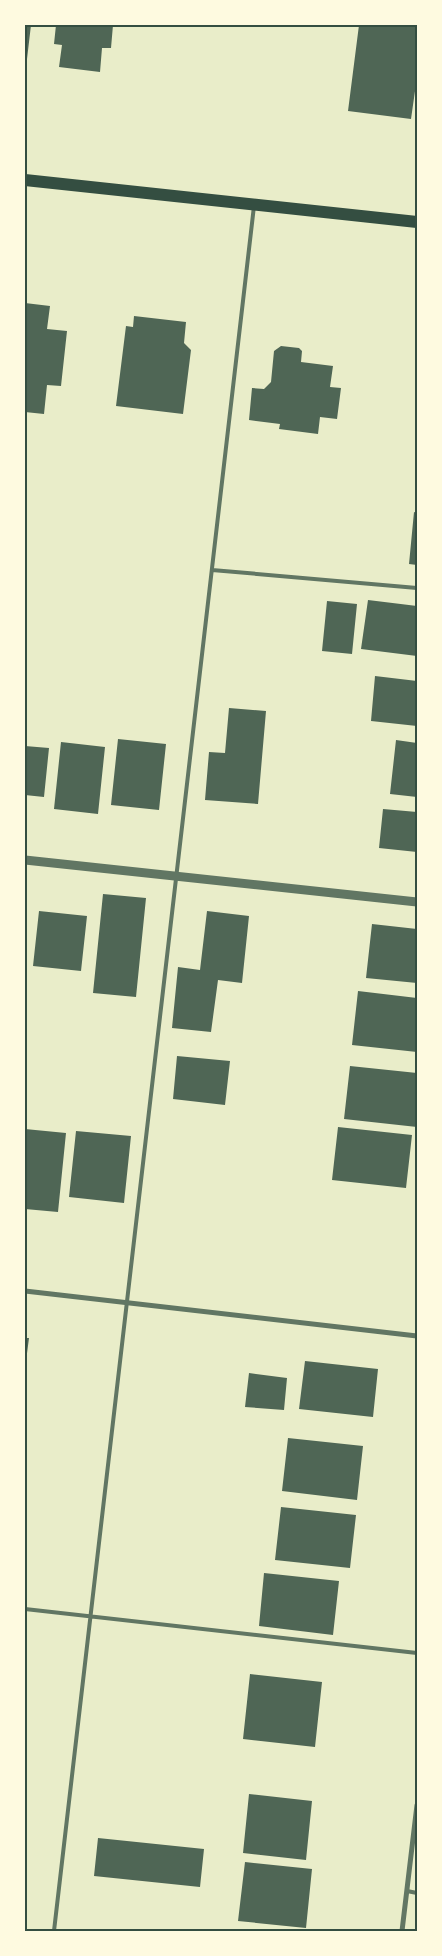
<svg xmlns="http://www.w3.org/2000/svg" width="442" height="1956" font-family="'Libre Baskerville',serif">
<rect width="100%" height="100%" fill="#e9edc9"/>
<path fill="#4f6655" d="M 25,25 L 31,25 L 27,59 L 25,59 Z
M 56,25 L 113,25 L 111,48 L 102,48 L 100,72 L 59,67 L 62,45 L 54,44 Z
M 359,25 L 417,25 L 417,77 L 411,119 L 348,111 Z
M 25,303 L 50,306 L 47,329 L 67,331 L 61,386 L 47,385 L 44,414 L 25,412 Z
M 134,316 L 186,322 L 184,343 L 191,350 L 183,414 L 116,406 L 126,326 L 133,327 Z
M 281,346 L 299,348 L 302,351 L 301,362 L 333,366 L 330,387 L 341,388 L 337,419 L 320,417 L 318,434 L 279,429 L 280,424 L 249,420 L 252,388 L 264,389 L 271,382 L 274,351 Z
M 414,512 L 417,513 L 417,565 L 409,564 Z
M 368,600 L 417,606 L 417,656 L 361,649 Z
M 327,601 L 357,604 L 352,654 L 322,651 Z
M 375,676 L 417,681 L 417,726 L 371,721 Z
M 229,708 L 266,711 L 258,804 L 205,800 L 209,752 L 225,753 Z
M 118,739 L 166,744 L 159,810 L 111,805 Z
M 396,740 L 417,743 L 417,797 L 390,794 Z
M 61,742 L 105,747 L 98,814 L 54,809 Z
M 25,746 L 49,748 L 44,797 L 25,795 Z
M 383,809 L 417,812 L 417,852 L 379,848 Z
M 103,894 L 146,898 L 136,997 L 93,993 Z
M 39,911 L 87,916 L 81,971 L 33,966 Z
M 207,911 L 249,916 L 242,983 L 218,980 L 211,1032 L 172,1028 L 178,967 L 200,970 Z
M 372,924 L 417,929 L 417,983 L 366,978 Z
M 358,991 L 417,998 L 417,1052 L 352,1045 Z
M 177,1056 L 230,1061 L 225,1105 L 173,1099 Z
M 350,1066 L 417,1073 L 417,1127 L 344,1119 Z
M 338,1127 L 412,1135 L 406,1188 L 332,1180 Z
M 25,1129 L 66,1133 L 58,1212 L 25,1209 Z
M 76,1131 L 131,1136 L 124,1203 L 69,1197 Z
M 25,1338 L 29,1338 L 26,1361 L 25,1361 Z
M 305,1361 L 378,1369 L 373,1417 L 299,1409 Z
M 249,1373 L 287,1378 L 284,1410 L 245,1407 Z
M 288,1438 L 363,1446 L 357,1500 L 282,1491 Z
M 281,1507 L 356,1515 L 350,1568 L 275,1560 Z
M 264,1573 L 339,1581 L 333,1635 L 259,1626 Z
M 250,1674 L 322,1682 L 315,1747 L 243,1739 Z
M 249,1794 L 312,1801 L 306,1860 L 243,1853 Z
M 98,1838 L 204,1849 L 200,1887 L 94,1876 Z
M 245,1862 L 312,1869 L 306,1928 L 238,1921 Z"/>
<g fill="none" stroke-linecap="round" stroke-linejoin="round">
<path stroke="#617663" stroke-width="4" d="M 212,570 L 417,588
M 25,1609 L 417,1653
M 407,1891 L 417,1893
M 54,1931 L 254,206"/>
<path stroke="#617663" stroke-width="5" d="M 25,1291 L 417,1336
M 402,1931 L 417,1805"/>
<path stroke="#617663" stroke-width="9" d="M 25,860 L 417,902"/>
<path stroke="#344e41" stroke-width="12" d="M 25,180 L 417,222"/>
</g>
<rect width="442" height="1956" fill="none" stroke="#fefae0" stroke-width="52"/>
<rect x="26" y="26" width="390" height="1904" fill="none" stroke="#344e41" stroke-width="2"/>
</svg>
